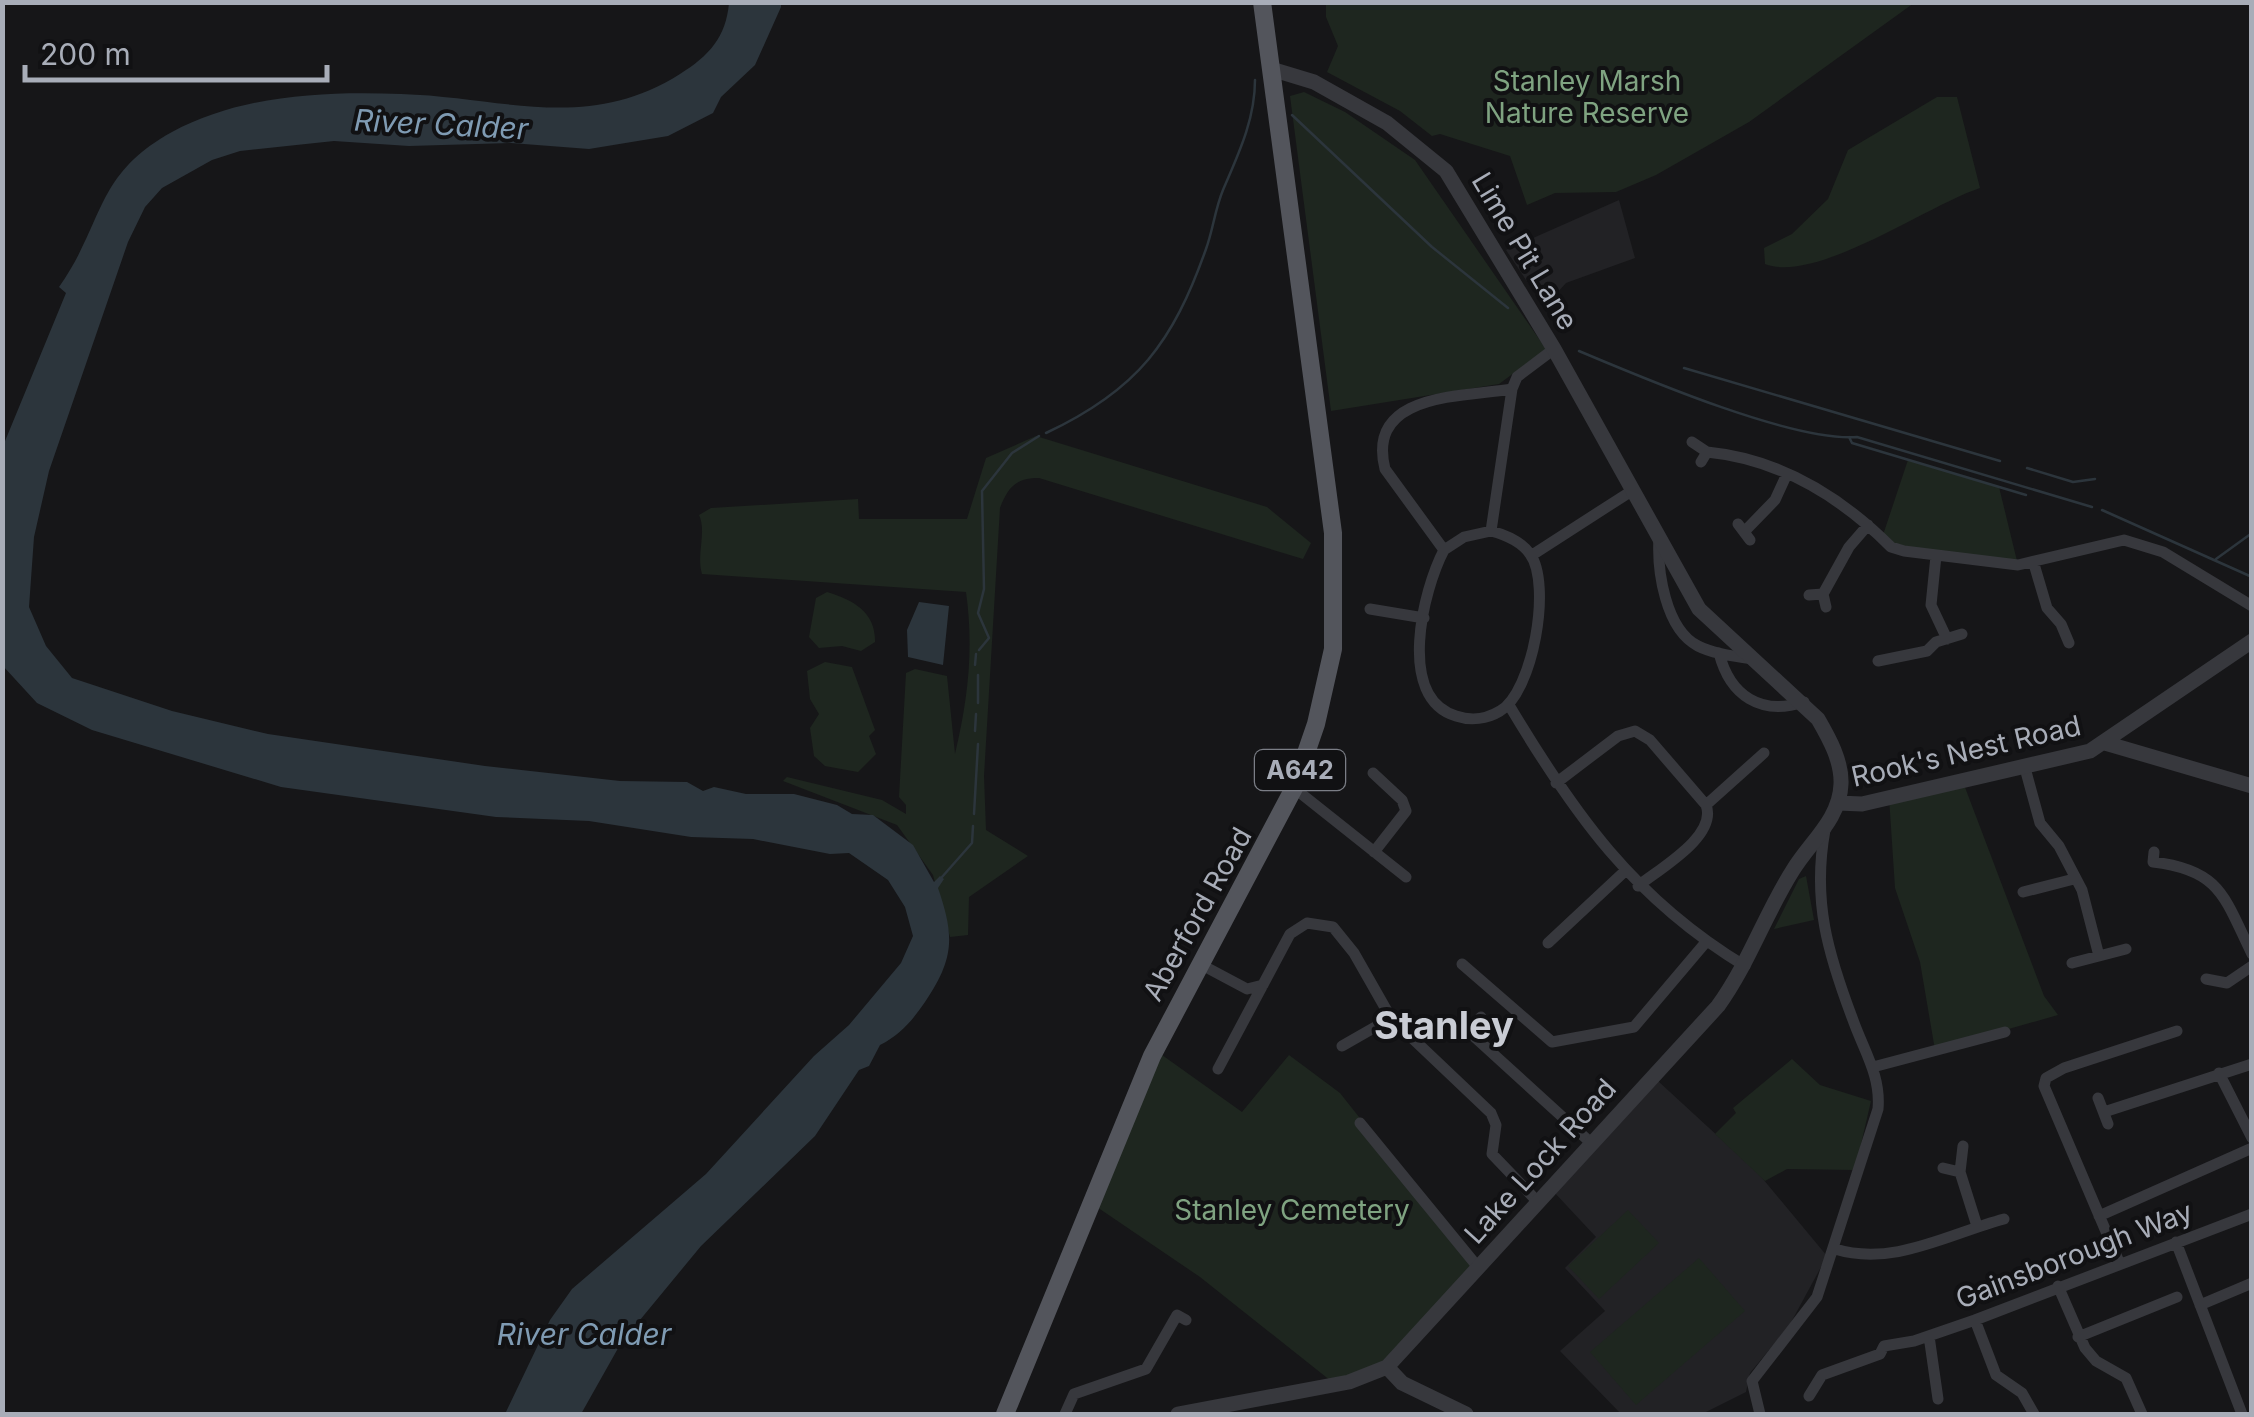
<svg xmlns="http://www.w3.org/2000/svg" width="2254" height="1417" font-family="Inter,sans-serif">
<rect width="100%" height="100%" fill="#161618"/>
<path fill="#222225" d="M 1619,200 L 1635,258 L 1566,283 L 1544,307 L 1506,250 Z
M 1658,1081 L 1758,1173 L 1827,1256 L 1789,1326 L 1750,1373 L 1746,1392 L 1702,1414 L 1621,1414 L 1560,1351 L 1605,1311 L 1565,1268 L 1596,1237 L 1553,1191 Z"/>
<path fill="#1e261f" d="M 1326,3 L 1326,2 L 1914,3 L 1749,122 L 1656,175 L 1616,192 L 1555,193 L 1527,205 L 1510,156 L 1440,134 L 1432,136 L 1400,111 L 1327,72 L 1338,46 L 1326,17 Z
M 1304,92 L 1345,112 L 1415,160 L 1546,349 L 1499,384 L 1331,411 L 1290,96 Z
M 1937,97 L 1957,97 L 1980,188 C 1928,205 1816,284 1765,264 L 1764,248 L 1792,234 L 1828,199 L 1848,150 Z
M 1036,436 L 1267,507 L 1311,543 L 1303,559 L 1039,478 C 1016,478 1008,487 1000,508 L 984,776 L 986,830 L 1028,856 L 969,897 L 968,935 L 950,937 L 933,875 L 897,825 L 783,781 L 787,777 L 882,800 L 906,814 L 906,805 L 899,797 L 906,673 L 915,669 L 947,676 L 955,754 C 968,699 974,649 966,592 L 702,574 C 696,554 707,532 699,515 L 711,508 L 858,499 L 859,519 L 967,519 L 986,458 Z
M 1908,460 L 1999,487 L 2018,565 L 1921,555 L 1882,538 Z
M 827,592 C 854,600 876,613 875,642 L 861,651 L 842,646 L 819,648 L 809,637 L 816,598 Z
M 825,662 L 852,667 L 875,730 L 869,736 L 876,754 L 858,772 L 825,766 L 814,756 L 810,728 L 819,714 L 810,699 L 807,671 Z
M 1963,782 L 2044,996 L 2058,1015 L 1935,1050 L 1920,962 L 1895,888 L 1889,797 Z
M 1806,876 L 1814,920 L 1774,929 L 1799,879 Z
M 1155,1050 L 1242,1112 L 1289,1055 L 1340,1093 L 1477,1266 L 1387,1367 L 1336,1385 L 1200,1277 L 1091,1203 Z
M 1792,1059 L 1820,1085 L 1871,1101 L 1855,1170 L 1787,1169 L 1765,1181 L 1715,1134 L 1736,1113 L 1733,1108 Z
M 1628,1210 L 1659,1243 L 1599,1299 L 1568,1266 Z
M 1699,1258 L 1745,1311 L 1636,1405 L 1590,1352 Z"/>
<path fill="#2c353c" d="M 729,3 L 781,3 L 781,7 L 755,65 L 721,97 L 713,113 L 668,136 L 589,149 L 511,143 L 409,146 L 334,141 L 240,151 L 212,160 L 162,188 L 145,207 L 128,242 L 49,471 L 34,537 L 29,607 L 46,646 L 72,678 L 172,711 L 268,734 L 485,766 L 620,781 L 687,782 L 703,791 L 714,787 L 746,794 L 794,794 L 837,805 L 852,814 L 873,815 L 913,845 L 934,882 L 940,876 L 944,879 L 938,888 C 955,937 954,959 925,1002 C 912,1021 900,1035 880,1045 L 869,1066 L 859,1070 L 815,1136 L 701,1246 L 621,1343 L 581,1414 L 505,1414 L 550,1320 L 572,1289 L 706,1174 L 814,1056 L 849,1025 L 901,963 L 913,936 L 905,907 L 888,880 L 849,853 L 830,854 L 753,839 L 691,837 L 589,821 L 496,817 L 281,787 L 92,730 L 37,703 L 3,666 L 3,446 L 66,293 L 59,287 C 105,222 94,175 172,132 C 241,95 324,91 401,94 C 503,97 587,133 680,74 C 709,56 726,37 729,3 Z
M 919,602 L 949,606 L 943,665 L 908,657 L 907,630 Z"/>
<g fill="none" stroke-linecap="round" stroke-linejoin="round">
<path stroke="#2c353c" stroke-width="2.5" d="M 1292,115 L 1432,247 L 1508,308
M 1579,351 C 1643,378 1793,442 1857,437 L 2092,507
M 1684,368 L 2000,461
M 1046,433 C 1138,390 1173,342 1206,249 C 1213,230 1215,209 1223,190 C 1238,155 1255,120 1255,80
M 1849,437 L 1852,443 L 2026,495
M 2027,468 L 2073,482 L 2095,479
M 2102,510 L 2252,577
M 2216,559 L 2252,533
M 979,650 L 989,638 L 978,613 L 984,589 L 982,491 L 1012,453 L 1039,436
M 975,665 L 976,654
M 978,675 L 978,703
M 975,731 L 976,714
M 974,814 L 978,744
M 942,877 L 972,843 L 973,826"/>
<path stroke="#37383d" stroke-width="11" d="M 1692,442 L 1707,452 L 1701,462
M 1707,452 C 1779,459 1840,496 1891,547 L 1904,551 L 2018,565 L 2124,540 L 2163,552 L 2252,606
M 1738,524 L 1750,540
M 1491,531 C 1506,535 1521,541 1530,554 C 1552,584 1533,692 1500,711 C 1487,719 1471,721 1456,716 C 1396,698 1423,590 1444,550 L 1464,537 Z
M 1491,531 L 1512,389 L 1517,377 L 1554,349
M 1744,532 L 1775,500 L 1786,476
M 1659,538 C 1657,570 1665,629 1698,646 C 1714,654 1734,656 1752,659
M 1444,550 L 1385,469 C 1366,393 1461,397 1512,389
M 1532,555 L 1633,490
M 1936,556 L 1931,605 L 1947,639
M 2034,564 L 2047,608 L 2061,624 L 2069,643
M 1823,594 L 1849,547 L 1868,525
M 1809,595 L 1823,594 L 1826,607
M 1370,609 L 1424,618
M 1719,653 C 1730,696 1761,716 1804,702
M 1878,661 L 1927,651 L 1936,642 L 1962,634
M 1509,705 C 1574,814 1634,899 1745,966
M 2025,768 L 2040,823 L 2059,846 L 2082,890 L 2099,956
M 1373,773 L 1402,800 L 1406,811 L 1374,852
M 1556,783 L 1618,736 L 1635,731 L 1650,740 L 1706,805 C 1718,836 1659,869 1638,886
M 1294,788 L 1406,877
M 1706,805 L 1764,753
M 2154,852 L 2153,862 C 2221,870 2224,897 2252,954
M 2023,892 L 2074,879
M 1548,943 L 1624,872
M 2072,963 L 2126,949
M 1200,964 L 1247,989 L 1263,985
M 1462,964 L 1552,1042 L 1634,1027 L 1706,942
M 2206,979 L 2227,983 L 2252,966
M 1481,1017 L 1468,1031 L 1590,1142
M 1342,1046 L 1391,1018
M 1873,1067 L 2005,1032
M 1218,1069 L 1290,934 L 1307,923 L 1333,927 L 1354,953 L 1391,1018 L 1491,1113 L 1496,1125 L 1492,1154 L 1536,1200
M 2219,1073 L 2252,1138
M 2098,1098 L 2108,1124
M 2104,1112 L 2252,1064
M 1360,1123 L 1477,1266
M 1963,1146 L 1960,1172 L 1977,1226
M 1943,1168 L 1960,1172
M 2099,1216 L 2252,1148
M 2176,1242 L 2242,1414
M 1835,1249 C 1893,1267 1948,1234 2004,1219
M 2119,1262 L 2044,1086 L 2046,1078 L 2064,1068 L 2177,1031
M 2058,1286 L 2085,1348 L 2096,1361 L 2126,1378 L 2142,1414
M 2200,1305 L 2252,1283
M 1975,1320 L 1996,1375 L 2022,1393 L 2034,1414
M 1929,1336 L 1938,1399
M 2078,1337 L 2177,1297
M 1809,1396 L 1822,1375 L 1880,1354 L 1884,1346 L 1914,1341 L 1975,1320 L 2252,1214
M 1065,1414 L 1074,1394 L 1146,1369 L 1177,1315 L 1186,1320
M 1760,1414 L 1752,1381 L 1817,1297 L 1878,1109 C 1881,1076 1864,1051 1853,1020 C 1828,954 1812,901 1825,830"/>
<path stroke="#37383d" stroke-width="15" d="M 2105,743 L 2252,786
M 1838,803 L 1862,804 L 2090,751 L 2252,641
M 1387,1367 L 1402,1383 L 1466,1414
M 1178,1414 L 1349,1382 L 1387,1367 L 1718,1006 C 1749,963 1765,914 1793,870 C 1810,842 1840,819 1841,784 C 1842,761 1829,738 1818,719 L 1699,609 L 1554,349 L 1446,171 L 1387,123 L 1314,82 L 1271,69"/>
<path stroke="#53555c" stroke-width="18" d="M 1005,1414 L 1152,1056 L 1294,788 L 1316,724 L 1333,649 L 1333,533 L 1262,2"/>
</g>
<g text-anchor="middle" stroke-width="8" stroke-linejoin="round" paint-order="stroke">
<rect fill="#111113" stroke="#7b7e86" stroke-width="2.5" x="1255" y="750" width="90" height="40" rx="8"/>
<g font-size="25" font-weight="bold" fill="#a8adb8">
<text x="1300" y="779">A642</text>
</g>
<g font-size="28" fill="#7fa381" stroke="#111113">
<text x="1587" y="91">Stanley Marsh<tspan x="1587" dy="32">Nature Reserve</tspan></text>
<text x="1292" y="1220">Stanley Cemetery</text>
</g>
<g font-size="28" fill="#a8adb8" stroke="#111113">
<text transform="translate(1525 251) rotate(59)" y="10">Lime Pit Lane</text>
<text transform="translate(1966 751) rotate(-13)" y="10">Rook's Nest Road</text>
<text transform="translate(1197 914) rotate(-61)" y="10">Aberford Road</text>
<text transform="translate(1540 1161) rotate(-48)" y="10">Lake Lock Road</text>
<text transform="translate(2074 1255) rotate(-21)" y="10">Gainsborough Way</text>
</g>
<g font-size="30" font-style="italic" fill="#7f9bb3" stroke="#111113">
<text transform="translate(441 125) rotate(3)" y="10">River Calder</text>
<text x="584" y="1345">River Calder</text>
</g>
<g font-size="38" font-weight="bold" fill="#c9ccd4" stroke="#111113">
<text x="1444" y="1039">Stanley</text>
</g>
</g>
<rect width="2254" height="1417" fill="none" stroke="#a8adb8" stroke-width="10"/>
<path d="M25 65v15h302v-15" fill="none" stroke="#a8adb8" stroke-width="5"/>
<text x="40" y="65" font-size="30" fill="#a8adb8" stroke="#111113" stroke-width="8" paint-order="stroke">200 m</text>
</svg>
